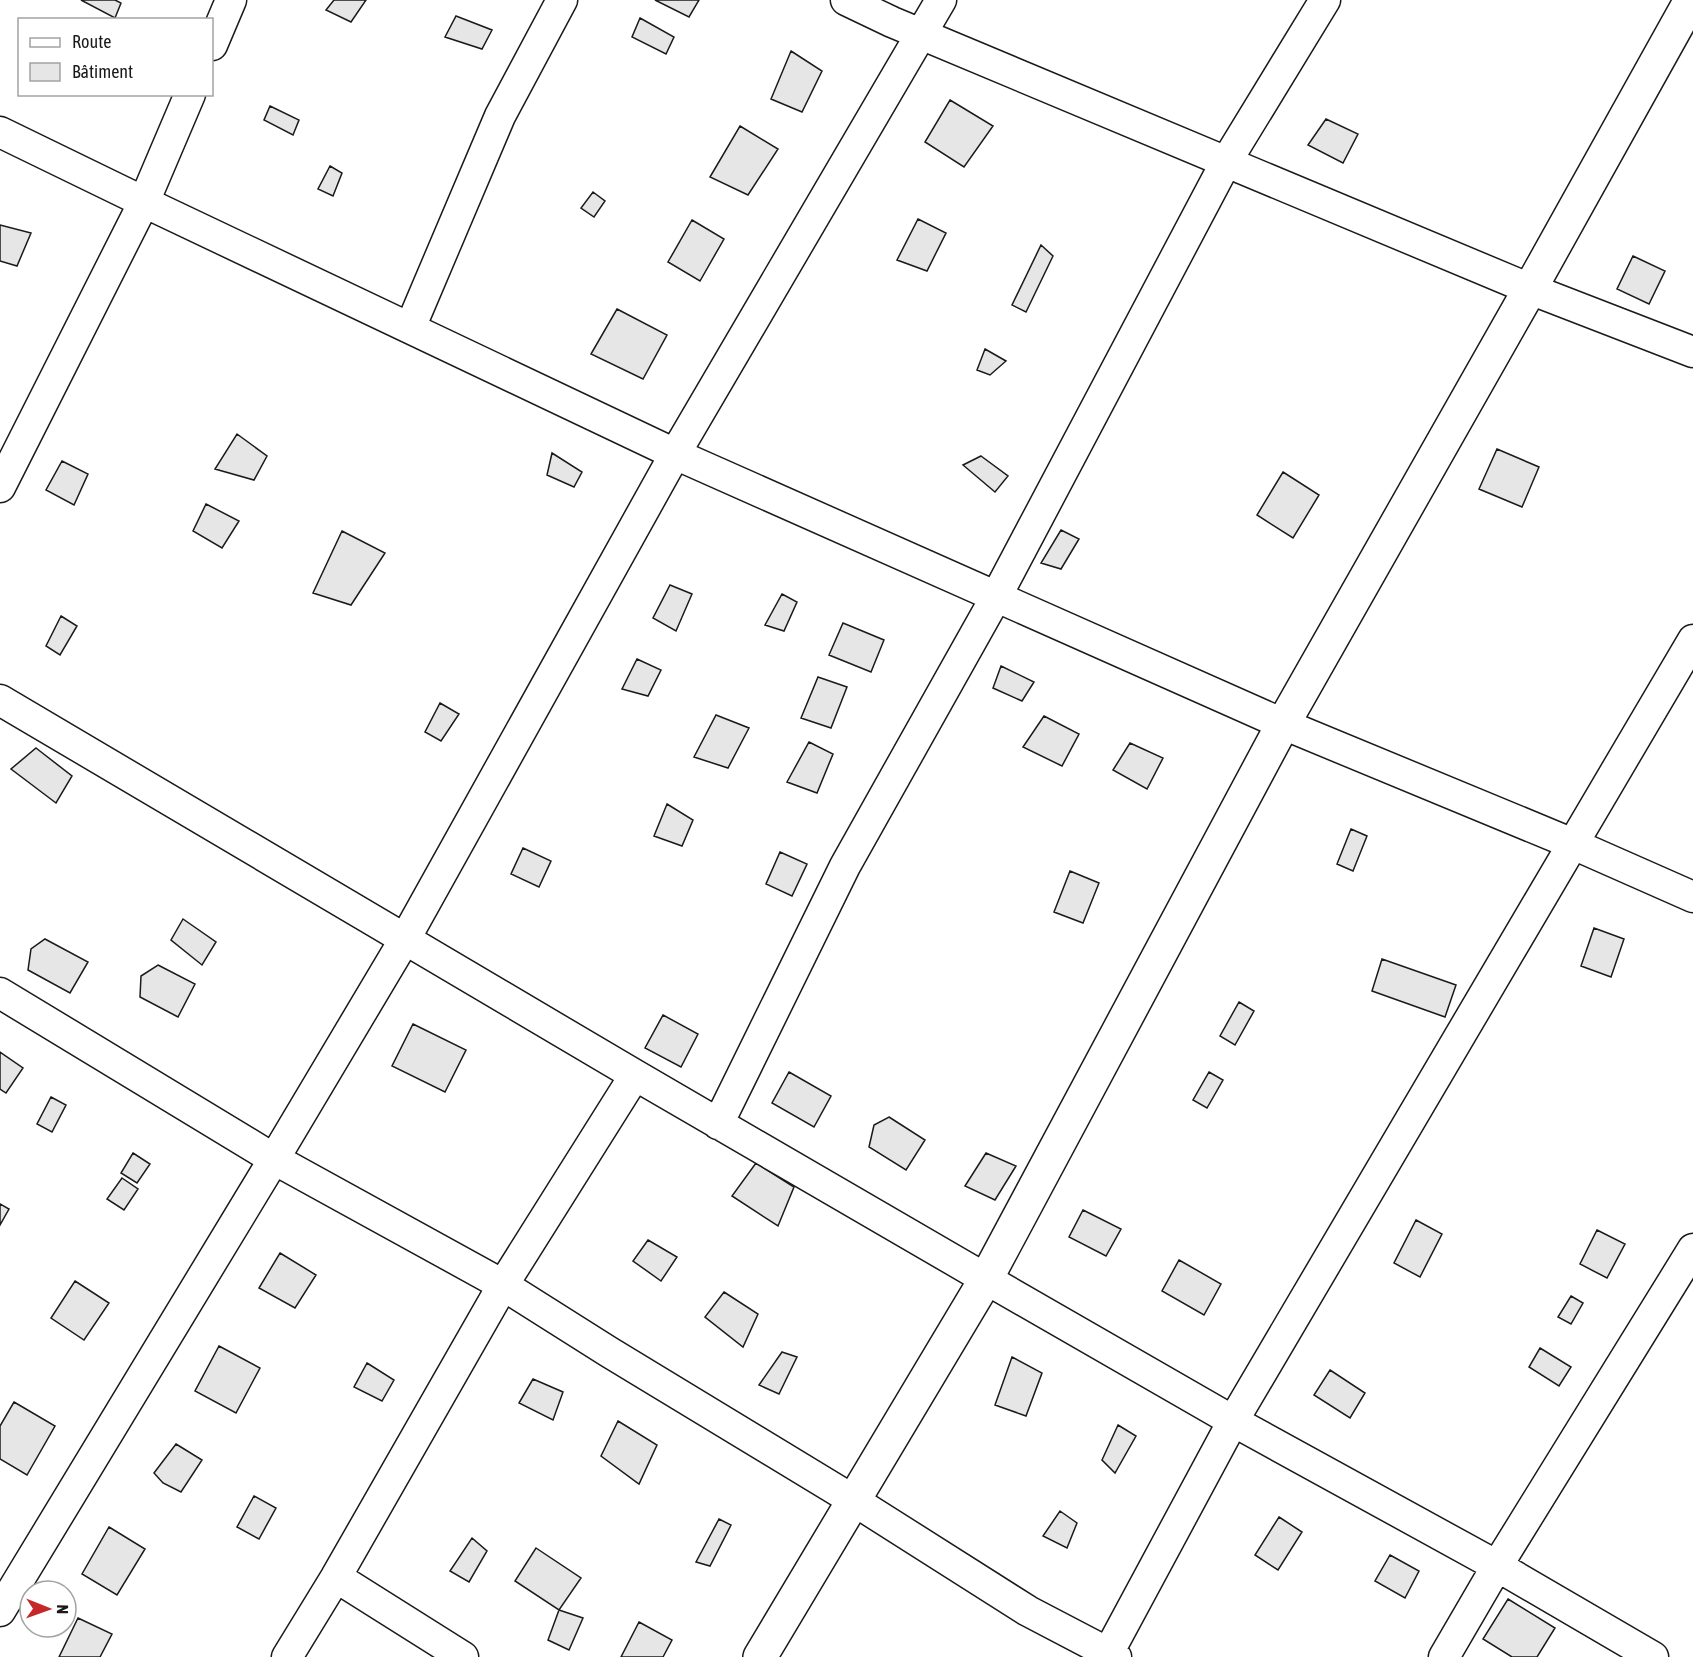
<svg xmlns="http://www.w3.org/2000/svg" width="1693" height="1657" font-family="'Asap Condensed',sans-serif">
<rect width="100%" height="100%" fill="#fff"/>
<path fill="#e6e6e6" stroke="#1a1a1a" stroke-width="1.5" d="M 81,0 L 115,0 L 121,3 L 115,18 Z
M 334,0 L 366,0 L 351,22 L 326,10 Z
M 655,0 L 699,0 L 689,17 Z
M 456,16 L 492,30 L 482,49 L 445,37 Z
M 640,18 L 674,37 L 666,54 L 632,37 Z
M 791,51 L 822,71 L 802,112 L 771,99 Z
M 950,100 L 993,126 L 964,167 L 925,142 Z
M 270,106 L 299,120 L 293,135 L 264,120 Z
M 1326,119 L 1358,134 L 1343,163 L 1308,145 Z
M 740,126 L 778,149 L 748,195 L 710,177 Z
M 330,166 L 342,173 L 333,196 L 318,189 Z
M 593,192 L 605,201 L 594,217 L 581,208 Z
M 918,219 L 946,233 L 927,271 L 897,260 Z
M 692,220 L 724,239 L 700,281 L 668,262 Z
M 0,225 L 31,233 L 17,266 L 0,261 Z
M 1041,245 L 1053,256 L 1026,312 L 1012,305 Z
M 1633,256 L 1665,271 L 1649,304 L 1617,289 Z
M 617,309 L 667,335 L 643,379 L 591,354 Z
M 985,349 L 1006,361 L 990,375 L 977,370 Z
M 237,434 L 267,456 L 254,480 L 215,469 Z
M 1497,449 L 1539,467 L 1522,507 L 1479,489 Z
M 552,453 L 582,472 L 574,487 L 547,475 Z
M 981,456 L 1008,476 L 995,492 L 963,465 Z
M 62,461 L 88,474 L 74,505 L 46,490 Z
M 1283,472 L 1319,495 L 1293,538 L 1257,515 Z
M 206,504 L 239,521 L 222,548 L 193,531 Z
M 1061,530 L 1079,539 L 1061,569 L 1041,563 Z
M 342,531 L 385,553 L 351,605 L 313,593 Z
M 670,585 L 692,594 L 676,631 L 653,618 Z
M 782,594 L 797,602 L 784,631 L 765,625 Z
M 61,616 L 77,626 L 60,655 L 46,646 Z
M 843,623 L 884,640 L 871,672 L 829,655 Z
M 637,659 L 661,670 L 648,696 L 622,689 Z
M 1001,666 L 1034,682 L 1022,701 L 993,688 Z
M 818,677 L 847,687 L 831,728 L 801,718 Z
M 440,703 L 459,714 L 441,741 L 425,732 Z
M 716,715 L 749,728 L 728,768 L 694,757 Z
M 1044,716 L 1079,734 L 1062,766 L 1023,747 Z
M 809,742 L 833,754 L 817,793 L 787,782 Z
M 1130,743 L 1163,758 L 1147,789 L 1113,770 Z
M 36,748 L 72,776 L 56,803 L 11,769 Z
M 667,804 L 693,820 L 682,846 L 654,836 Z
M 1351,829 L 1367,836 L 1353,871 L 1337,864 Z
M 523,848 L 551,861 L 539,887 L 511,874 Z
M 780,852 L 807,864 L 792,896 L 766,884 Z
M 1070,871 L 1099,883 L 1083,923 L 1054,912 Z
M 183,919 L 216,942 L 202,965 L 171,940 Z
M 1594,928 L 1624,939 L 1611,977 L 1581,966 Z
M 45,939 L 88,962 L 70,993 L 28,970 L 31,949 Z
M 1382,959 L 1456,985 L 1445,1017 L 1372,991 Z
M 158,965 L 195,984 L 178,1017 L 140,997 L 141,976 Z
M 1239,1002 L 1254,1011 L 1235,1045 L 1220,1036 Z
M 663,1015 L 698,1034 L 681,1067 L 645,1048 Z
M 413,1024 L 466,1050 L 445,1092 L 392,1066 Z
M 0,1052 L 23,1068 L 6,1093 L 0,1089 Z
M 789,1072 L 831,1096 L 814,1127 L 772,1103 Z
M 1209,1072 L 1223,1080 L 1207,1108 L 1193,1100 Z
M 51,1097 L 66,1105 L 52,1132 L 37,1124 Z
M 889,1117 L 925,1140 L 906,1170 L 869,1147 L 874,1125 Z
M 133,1153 L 150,1164 L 137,1183 L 121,1173 Z
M 986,1153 L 1016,1166 L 995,1200 L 965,1186 Z
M 756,1163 L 794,1187 L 778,1226 L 732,1196 Z
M 122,1178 L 138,1189 L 124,1210 L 107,1199 Z
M 0,1204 L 9,1209 L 0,1225 Z
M 1083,1210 L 1121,1229 L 1106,1256 L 1069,1237 Z
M 1416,1220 L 1442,1234 L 1420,1277 L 1394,1263 Z
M 1597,1230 L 1625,1244 L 1607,1278 L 1580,1264 Z
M 648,1240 L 677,1257 L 661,1281 L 633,1261 Z
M 280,1253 L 316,1275 L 295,1308 L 259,1288 Z
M 1179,1260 L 1221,1284 L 1204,1315 L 1162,1291 Z
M 75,1281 L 109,1303 L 84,1340 L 51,1318 Z
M 724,1292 L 758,1314 L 743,1347 L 705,1317 Z
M 1571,1296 L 1583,1303 L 1571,1324 L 1558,1317 Z
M 219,1346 L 260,1368 L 236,1413 L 195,1391 Z
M 1540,1348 L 1571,1367 L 1559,1386 L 1529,1367 Z
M 782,1352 L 797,1357 L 779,1394 L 759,1385 Z
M 1012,1357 L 1042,1373 L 1026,1416 L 995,1405 Z
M 367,1363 L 394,1380 L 382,1401 L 354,1387 Z
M 1330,1370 L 1365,1393 L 1350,1418 L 1314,1395 Z
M 533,1379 L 563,1392 L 553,1420 L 519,1403 Z
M 14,1402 L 55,1426 L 27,1475 L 0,1459 L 0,1426 Z
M 618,1421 L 657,1445 L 639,1484 L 601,1456 Z
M 1118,1425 L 1136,1436 L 1115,1473 L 1102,1460 Z
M 176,1444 L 202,1460 L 181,1492 L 163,1483 L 154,1473 Z
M 254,1496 L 276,1508 L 259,1539 L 237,1527 Z
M 1060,1511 L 1077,1523 L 1067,1548 L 1043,1536 Z
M 1279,1517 L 1302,1532 L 1278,1570 L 1255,1555 Z
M 719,1519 L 731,1525 L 710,1566 L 696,1562 Z
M 109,1527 L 145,1549 L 117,1595 L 82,1574 Z
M 472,1538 L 487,1551 L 469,1582 L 450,1571 Z
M 536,1548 L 581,1578 L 559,1610 L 515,1581 Z
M 1390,1555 L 1419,1571 L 1405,1598 L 1375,1581 Z
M 1508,1599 L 1555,1628 L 1537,1657 L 1512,1657 L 1483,1639 Z
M 559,1610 L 583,1618 L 569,1650 L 548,1640 Z
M 78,1618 L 112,1634 L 100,1657 L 59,1657 Z
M 639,1622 L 672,1640 L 663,1657 L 621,1657 Z"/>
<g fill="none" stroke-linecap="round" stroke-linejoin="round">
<g stroke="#1a1a1a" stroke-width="33">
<path id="minor" d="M 846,0 L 892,22 L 1530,289 L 1693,352
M 212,45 L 231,0
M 0,132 L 144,202 L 675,454 L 1283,724 L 1573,844 L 1693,897
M 410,328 L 500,116 L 562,0
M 0,487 L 144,202 L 190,94
M 0,700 L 635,1075 L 986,1279 L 1233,1421 L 1497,1566 L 1653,1657
M 0,993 L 274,1159 L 503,1285 L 609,1352 L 853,1500 L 1028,1611 L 1116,1657
M 718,1124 L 845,866 L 996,597 L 1226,162 L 1325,0
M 336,1577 L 463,1657
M 0,1611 L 274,1159 L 405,939 L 675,454 L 941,0
M 287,1657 L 336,1577 L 503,1285 L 635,1075
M 1106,1657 L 1233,1421 L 1693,640
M 1444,1657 L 1497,1566 L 1693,1249"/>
</g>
<g stroke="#1a1a1a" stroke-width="36">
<path id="tertiary" d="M 760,1657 L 986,1279 L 1283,724 L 1530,289 L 1691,0"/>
</g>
<use href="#minor" stroke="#fff" stroke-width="30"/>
<use href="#tertiary" stroke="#fff" stroke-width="33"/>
</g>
<rect x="18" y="18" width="195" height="78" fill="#ffffff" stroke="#a3a3a3" stroke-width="1.5"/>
<rect x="30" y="38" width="30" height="9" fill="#ffffff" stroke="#a3a3a3" stroke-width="1.5"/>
<text x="72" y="48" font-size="18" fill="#1a1a1a">Route</text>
<rect x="30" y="63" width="30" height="18" fill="#e6e6e6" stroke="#a3a3a3" stroke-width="1.5"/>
<text x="72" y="78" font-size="18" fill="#1a1a1a">Bâtiment</text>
<g transform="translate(48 1609) rotate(91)"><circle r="28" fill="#ffffff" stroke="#a3a3a3" stroke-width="1.5"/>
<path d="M0-4.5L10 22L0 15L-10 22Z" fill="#c62828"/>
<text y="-9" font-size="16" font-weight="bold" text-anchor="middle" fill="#1a1a1a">N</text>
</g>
</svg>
